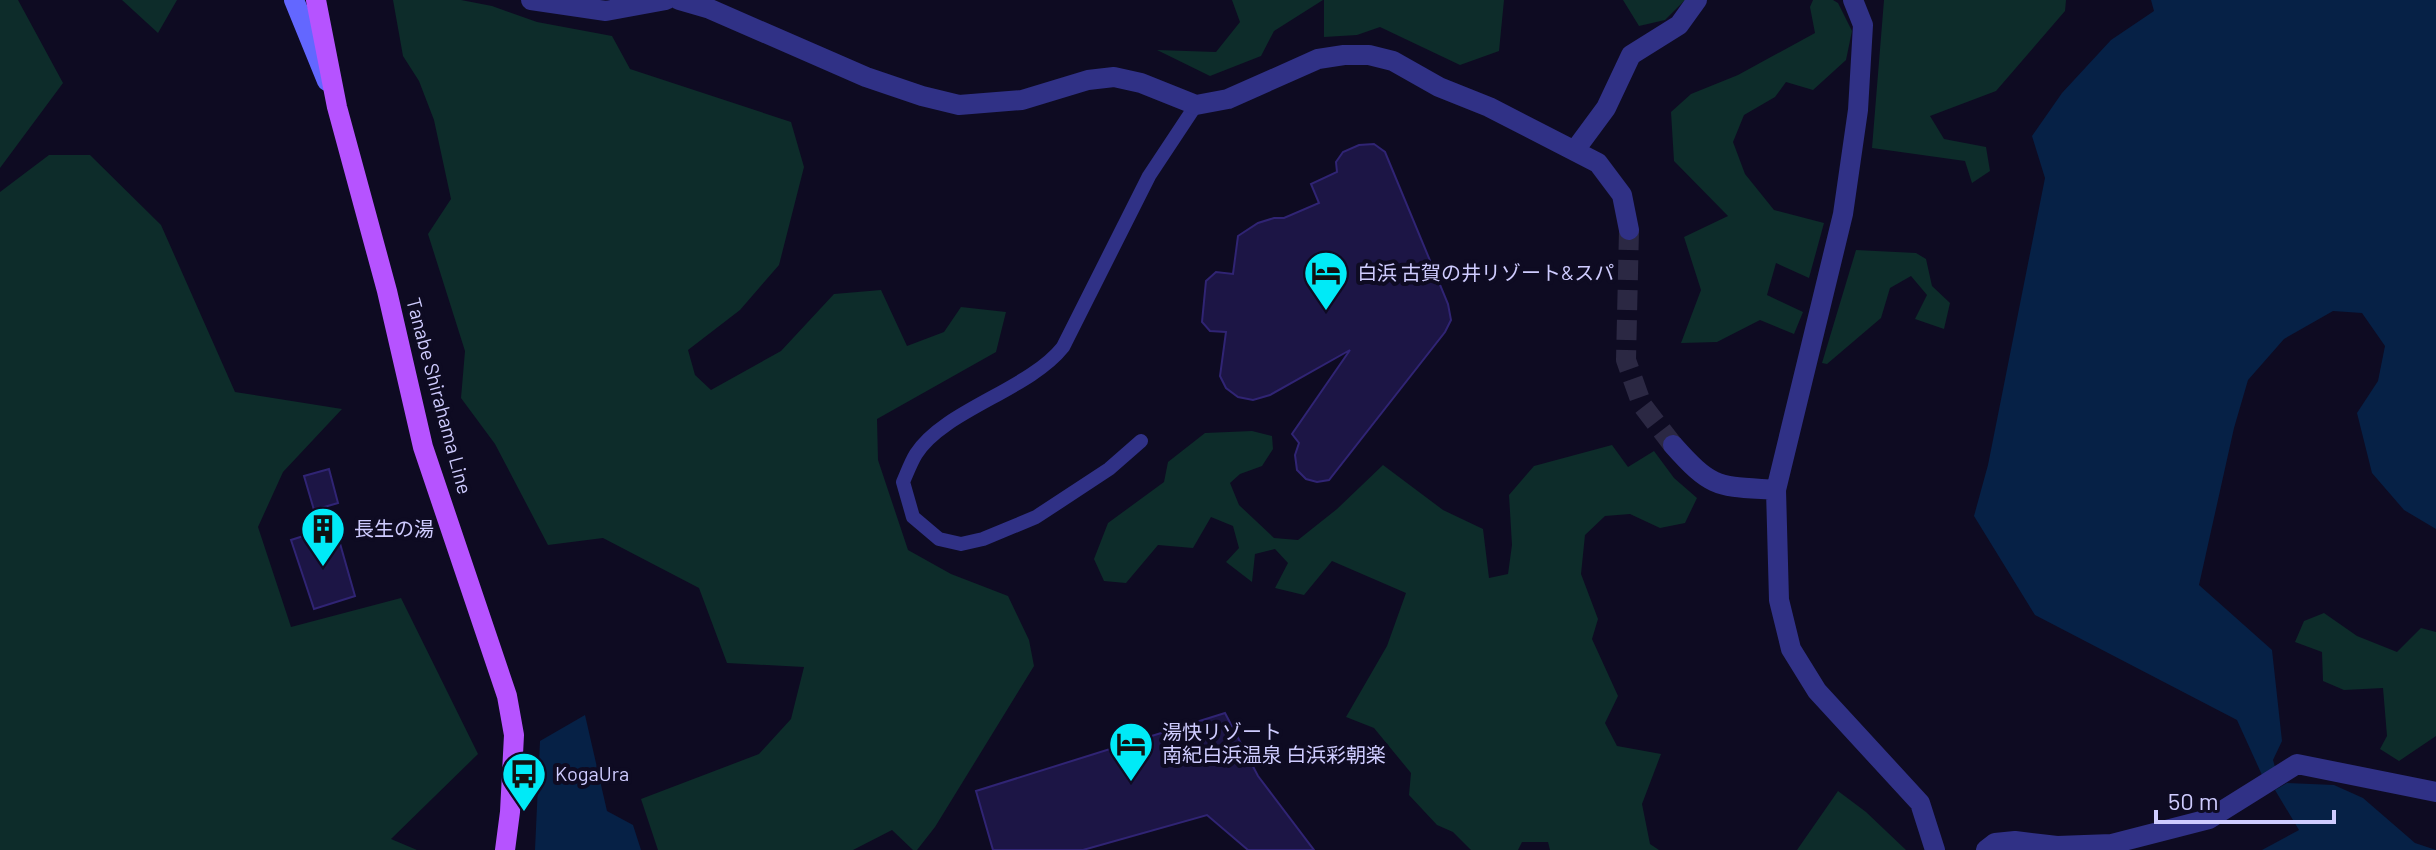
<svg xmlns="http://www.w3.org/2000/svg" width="2436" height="850" font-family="Barlow,'Noto Sans JP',sans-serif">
<rect width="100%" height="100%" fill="#0e0b22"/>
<path fill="#0d2c2a" d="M 0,0 L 18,0 L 63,83 L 0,168 Z
M 122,0 L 177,0 L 158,33 Z
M 393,0 L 461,0 L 492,6 L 537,22 L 612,36 L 630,69 L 791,122 L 804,167 L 779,265 L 740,310 L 688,350 L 695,375 L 711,390 L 781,351 L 834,294 L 881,290 L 907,346 L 944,332 L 961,307 L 1006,312 L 996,352 L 877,419 L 878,460 L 908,550 L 951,574 L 1008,596 L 1029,640 L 1034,666 L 935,827 L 917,850 L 913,850 L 892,830 L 853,850 L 658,850 L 641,799 L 759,754 L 791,719 L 804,667 L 727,663 L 699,588 L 603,538 L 548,545 L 495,444 L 461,398 L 465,351 L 428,234 L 451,199 L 434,120 L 419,81 L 403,56 Z
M 1232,0 L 1323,0 L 1274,31 L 1261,56 L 1210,76 L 1157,50 L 1216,52 L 1240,22 Z
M 1324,0 L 1504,0 L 1499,51 L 1460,65 L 1380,27 L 1357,35 L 1324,37 Z
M 1623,0 L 1685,0 L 1665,20 L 1639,26 Z
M 1813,0 L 1833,0 L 1838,3 L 1852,31 L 1846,60 L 1813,90 L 1786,82 L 1775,97 L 1744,115 L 1733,142 L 1745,174 L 1774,210 L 1824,223 L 1809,278 L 1776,263 L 1767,295 L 1803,312 L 1794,334 L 1760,320 L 1717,342 L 1681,343 L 1701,290 L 1684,237 L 1728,216 L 1674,161 L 1671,112 L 1691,94 L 1738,75 L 1815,33 L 1810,7 Z
M 1884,0 L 2066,0 L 2065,11 L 1996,91 L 1930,116 L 1944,139 L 1986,147 L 1990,171 L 1972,183 L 1965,161 L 1872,148 Z
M 49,155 L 90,155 L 161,225 L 235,392 L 342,409 L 283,472 L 258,527 L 291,627 L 401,598 L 478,754 L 391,839 L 417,850 L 0,850 L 0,192 Z
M 1856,250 L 1916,253 L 1926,259 L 1932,286 L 1950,303 L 1944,329 L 1915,319 L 1927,295 L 1911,276 L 1890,288 L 1881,318 L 1827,364 L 1822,363 Z
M 1252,431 L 1272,436 L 1273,449 L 1262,466 L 1240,474 L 1230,483 L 1239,505 L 1274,538 L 1298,540 L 1337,509 L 1383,465 L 1443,510 L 1483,529 L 1489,578 L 1508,574 L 1512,545 L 1509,495 L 1534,466 L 1612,445 L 1628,467 L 1654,451 L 1674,478 L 1697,498 L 1685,523 L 1660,528 L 1630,514 L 1605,516 L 1585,535 L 1581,574 L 1598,619 L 1592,639 L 1618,696 L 1605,723 L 1617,746 L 1661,754 L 1642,804 L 1650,844 L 1659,850 L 1550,850 L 1548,842 L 1522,842 L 1518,850 L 1471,850 L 1453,832 L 1437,825 L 1409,795 L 1411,773 L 1374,728 L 1346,717 L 1387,646 L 1406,593 L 1332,561 L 1304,595 L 1275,588 L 1288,563 L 1275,549 L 1255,554 L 1252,582 L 1226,562 L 1239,548 L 1233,526 L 1211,517 L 1193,548 L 1158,545 L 1126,583 L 1104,581 L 1094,559 L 1108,523 L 1164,482 L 1168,462 L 1205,433 Z
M 2324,613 L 2357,636 L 2397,652 L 2421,628 L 2436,632 L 2436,736 L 2399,761 L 2380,749 L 2387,736 L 2383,688 L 2344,690 L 2323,681 L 2322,652 L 2295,642 L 2304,621 Z
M 1838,791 L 1866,812 L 1906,850 L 1797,850 Z"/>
<path fill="#062146" d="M 2151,0 L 2436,0 L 2436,529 L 2404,510 L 2372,473 L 2357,413 L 2378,381 L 2385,346 L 2362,313 L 2333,311 L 2284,339 L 2248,380 L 2234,428 L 2199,585 L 2272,650 L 2282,741 L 2273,760 L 2275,767 L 2262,775 L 2237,720 L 2035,615 L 1974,516 L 1988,465 L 2045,178 L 2032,136 L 2062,93 L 2111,40 L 2154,11 Z
M 585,715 L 607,811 L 633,825 L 641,850 L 535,850 L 540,741 Z
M 2287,783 L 2334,785 L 2363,798 L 2415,843 L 2436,850 L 2262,850 L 2299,830 L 2275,790 Z"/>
<path fill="#1c1545" stroke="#302474" stroke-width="2" d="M 1374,144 L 1385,152 L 1448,304 L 1451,320 L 1445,332 L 1329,480 L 1317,482 L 1306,479 L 1297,470 L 1295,455 L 1299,443 L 1292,434 L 1350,350 L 1270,395 L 1253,400 L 1238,397 L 1226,388 L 1220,376 L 1226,332 L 1210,331 L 1202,322 L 1206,281 L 1216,272 L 1233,274 L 1238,236 L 1258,223 L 1274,218 L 1284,218 L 1319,203 L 1311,184 L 1337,172 L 1336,162 L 1343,152 L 1359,145 Z
M 329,469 L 338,503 L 314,510 L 304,476 Z
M 335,526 L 355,596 L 314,609 L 291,540 Z
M 1225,713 L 1258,776 L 1314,850 L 1248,850 L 1207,815 L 1083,850 L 993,850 L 976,791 Z"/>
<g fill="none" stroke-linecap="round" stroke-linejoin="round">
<path stroke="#2b2843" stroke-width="20" stroke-dasharray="20 10" stroke-linecap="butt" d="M 1629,230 L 1626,360 L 1642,405 L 1673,445"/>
<path stroke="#303186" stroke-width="14" d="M 1141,441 L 1109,469 L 1036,517 L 983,539 L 961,544 L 939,539 L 913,517 L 903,482 C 907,473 911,462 916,454 C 944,410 1029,390 1063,347 L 1149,176 L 1196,105"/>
<path stroke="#303186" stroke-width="20" d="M 531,0 L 606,11 L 666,0
M 679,0 L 710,9 L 866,77 L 922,96 L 959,105 L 1022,100 L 1088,80 L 1114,77 L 1141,83 L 1196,105 L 1228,99 L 1318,59 L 1344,55 L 1369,55 L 1393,61 L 1439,87 L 1489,107 L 1598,163 L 1622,195 L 1629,230
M 1853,0 L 1863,25 L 1858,110 L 1843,214 L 1776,490 L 1779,600 L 1791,649 L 1817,691 L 1920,803 L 1935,850
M 1575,150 L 1606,108 L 1631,55 L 1679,25 L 1697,0
M 1673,445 C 1713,490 1718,486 1776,490
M 1986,850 L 1995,843 L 2015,841 L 2057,846 L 2112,844 L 2209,819 L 2297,764 L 2436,792"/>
<path stroke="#6367ff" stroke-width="20" d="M 294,0 L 327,81"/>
<path stroke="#b653ff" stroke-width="20" d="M 316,0 L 337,107 L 387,291 L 423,447 L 507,696 L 514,735 L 510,812 L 505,850"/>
</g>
<defs>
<g id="hotel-pin" transform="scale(2.3)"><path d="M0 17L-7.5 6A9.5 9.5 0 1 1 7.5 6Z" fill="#00eaf7" stroke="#0e0b22"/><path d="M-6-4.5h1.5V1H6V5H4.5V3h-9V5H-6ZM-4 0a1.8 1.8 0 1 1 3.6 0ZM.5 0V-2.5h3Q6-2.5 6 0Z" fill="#111"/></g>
<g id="building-pin" transform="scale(2.3)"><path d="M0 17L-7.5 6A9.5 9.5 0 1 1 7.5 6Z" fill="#00eaf7" stroke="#0e0b22"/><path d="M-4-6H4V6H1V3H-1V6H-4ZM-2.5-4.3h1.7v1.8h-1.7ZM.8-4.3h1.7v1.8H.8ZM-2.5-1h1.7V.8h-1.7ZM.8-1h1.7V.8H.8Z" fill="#111"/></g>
<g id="bus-pin" transform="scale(2.3)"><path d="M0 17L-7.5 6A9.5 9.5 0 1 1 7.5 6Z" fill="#00eaf7" stroke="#0e0b22"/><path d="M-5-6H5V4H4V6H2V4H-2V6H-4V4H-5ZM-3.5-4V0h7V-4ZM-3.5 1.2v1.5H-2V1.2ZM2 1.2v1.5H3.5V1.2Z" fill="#111"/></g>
</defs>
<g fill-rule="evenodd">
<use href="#hotel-pin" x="1326" y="273"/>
<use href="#building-pin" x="323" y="529"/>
<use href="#hotel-pin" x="1131" y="744"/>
<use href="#bus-pin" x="524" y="774"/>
</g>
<g text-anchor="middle" stroke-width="8" stroke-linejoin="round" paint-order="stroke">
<g font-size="20" fill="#cfccff" stroke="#0e0b22" text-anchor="start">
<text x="1357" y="280">白浜 古賀の井リゾート&amp;スパ</text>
<text x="354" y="536">長生の湯</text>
<text x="1162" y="739">湯快リゾート<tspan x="1162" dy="23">南紀白浜温泉 白浜彩朝楽</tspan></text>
<text x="555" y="781">KogaUra</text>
</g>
<g font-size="20" fill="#cfccff" stroke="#0e0b22">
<text transform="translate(439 396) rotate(75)" y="7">Tanabe Shirahama Line</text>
</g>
</g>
<path d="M2156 810v12h178v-12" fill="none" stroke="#cfccff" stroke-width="4"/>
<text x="2168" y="810" font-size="24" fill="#cfccff" stroke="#0e0b22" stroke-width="6" paint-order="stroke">50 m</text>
</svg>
